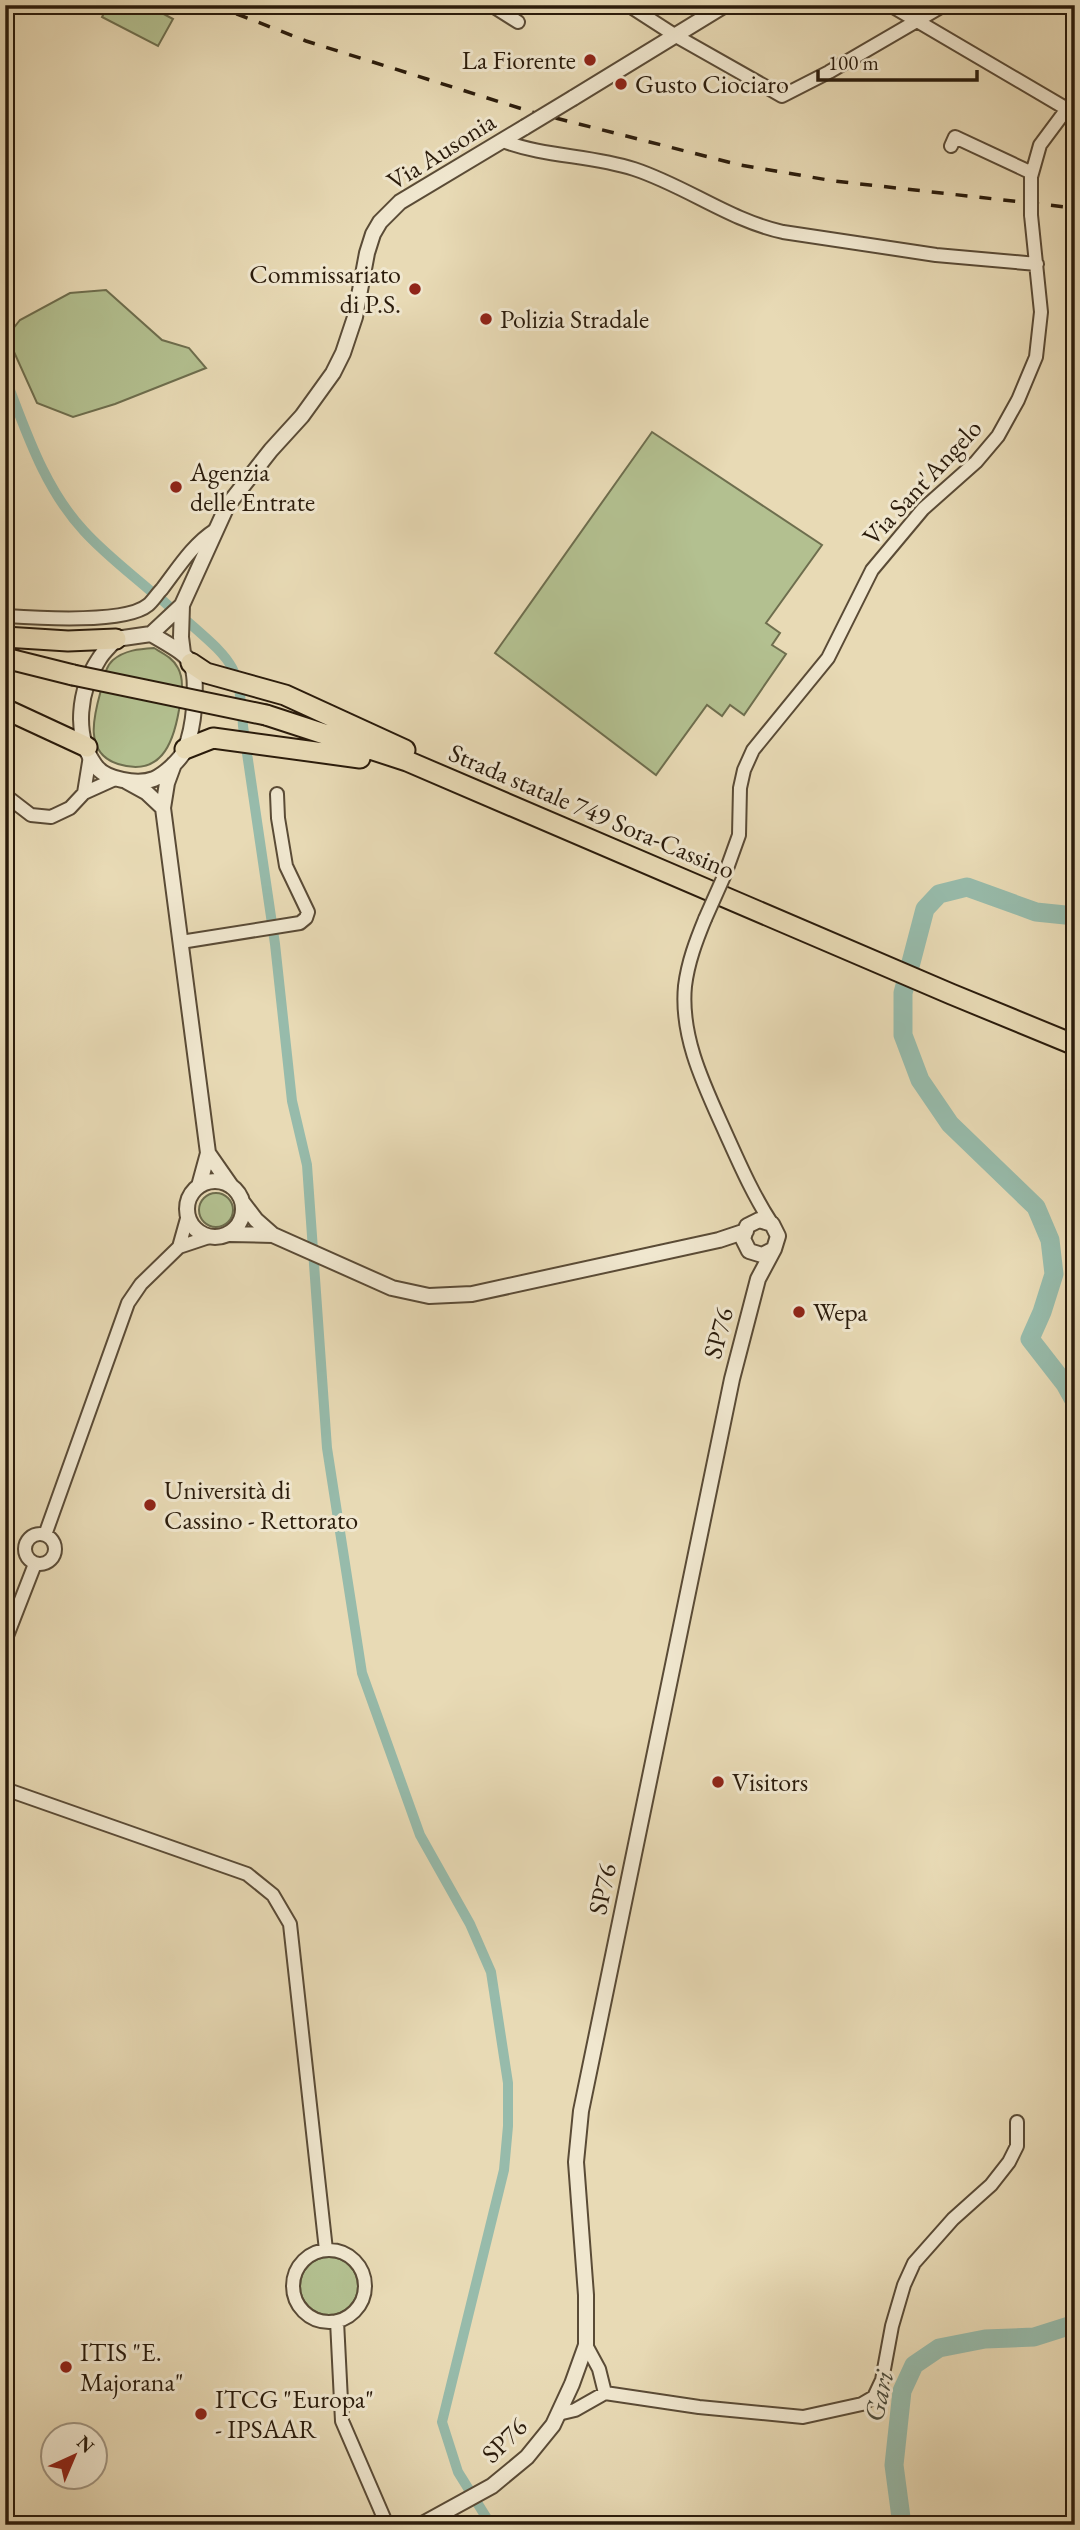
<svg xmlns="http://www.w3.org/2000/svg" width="1080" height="2530" font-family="'EB Garamond',serif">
<rect width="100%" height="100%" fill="#e8dab5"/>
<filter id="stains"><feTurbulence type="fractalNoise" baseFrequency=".00286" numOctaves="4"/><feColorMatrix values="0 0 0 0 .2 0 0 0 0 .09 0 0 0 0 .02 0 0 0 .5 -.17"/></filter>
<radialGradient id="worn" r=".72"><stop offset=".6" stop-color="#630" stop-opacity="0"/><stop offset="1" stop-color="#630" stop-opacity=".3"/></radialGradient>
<path fill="#b3c090" stroke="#6e6e4e" stroke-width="2" d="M 108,5 L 147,5 L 173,19 L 158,46 L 102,17 Z
M 106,290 L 162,340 L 189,348 L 206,368 L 115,404 L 73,417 L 37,403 L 14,352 L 12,330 L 20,320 L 70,293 Z
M 652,432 L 822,545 L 766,623 L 780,633 L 772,645 L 786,654 L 744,715 L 730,705 L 722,716 L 707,705 L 656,775 L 495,653 Z
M 154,648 C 164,654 173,658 178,668 C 185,681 181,696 179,710 C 173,745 160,777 118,764 C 83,753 94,715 101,690 C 104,679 105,667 113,660 C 125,650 139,649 154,648 Z
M199 1210a17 17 0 1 1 34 0a17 17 0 1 1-34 0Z
M300 2286a29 29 0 1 1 58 0a29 29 0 1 1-58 0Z"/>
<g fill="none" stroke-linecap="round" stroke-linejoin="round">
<path stroke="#97bbab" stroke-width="10" d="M 5,377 C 26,431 44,488 84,531 C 105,554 130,573 153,593
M 160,598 L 172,609
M 188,622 C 233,662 239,664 243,726 L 275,944 L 292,1101 L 307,1165 L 327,1448 L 362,1673 L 420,1835 L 470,1924 L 491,1972 L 508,2083 L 508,2126 L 504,2170 L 442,2422 L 458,2472 L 491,2525"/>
<path stroke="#97bbab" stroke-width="19" d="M 1075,916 L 1036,912 L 967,887 L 939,894 L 925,909 L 903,993 L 903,1035 L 920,1080 L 950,1124 L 1036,1207 L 1050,1240 L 1054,1274 L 1042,1312 L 1030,1339 L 1065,1384 L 1075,1402
M 902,2525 L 894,2465 L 902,2391 L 914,2365 L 939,2348 L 985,2339 L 1034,2337 L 1075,2324"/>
<g stroke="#5a4b36" stroke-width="16">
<path id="minor" d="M 491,5 L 518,22
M 628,5 L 676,36 L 782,96 L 829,72 L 944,5
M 890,5 L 1067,109
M 503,141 C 545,157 591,155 634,169 C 686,186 729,220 783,232 L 936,255 L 1037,264
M 951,146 L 955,137 L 1032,173
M 1031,177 L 1040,145 L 1075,98
M 5,616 C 36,618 125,624 148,605 C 153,601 157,594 162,589 C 178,568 193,544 215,530
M 84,793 L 90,756
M 5,795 L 31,815 L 51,817 L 70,808 L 84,793 L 115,779
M 725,874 L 739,835 L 740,788 L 744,770 L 753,750 L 828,658 L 872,570 L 923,509 L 976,462 L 998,436 L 1018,400 L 1036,357 L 1041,312 L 1031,215
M 705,919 C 696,941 688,962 685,986 C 680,1038 705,1087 726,1134 C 740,1165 753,1195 772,1224
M 181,942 L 300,923 L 306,918 L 308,912 L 286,866 L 278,818 L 277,794
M 179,1247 L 188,1215
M25 1549a15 15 0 1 1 30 0a15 15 0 1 1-30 0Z
M 45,1535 L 128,1303 L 141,1284 L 179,1247 L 209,1237
M 5,1641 L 35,1564
M 5,1789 L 247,1874 L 273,1895 L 290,1924 L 326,2250
M293 2286a36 36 0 1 1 72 0a36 36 0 1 1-72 0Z
M 337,2321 L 342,2421 L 387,2525
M 605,2393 L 699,2407 L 803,2417 L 862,2404 L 874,2397 L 882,2380 L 892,2326 L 904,2285 L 914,2263 L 953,2219 L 991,2185 L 1009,2162 L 1017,2146 L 1017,2122
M 558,2414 L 575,2410 L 605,2393 L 599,2369 L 586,2345"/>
</g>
<g stroke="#5a4b36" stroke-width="18">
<path id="tertiary" d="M 573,98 L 725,5
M 182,605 L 181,637 L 183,653
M 151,634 L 182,605 L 227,506 L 271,450 L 302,416 L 333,373 L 343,353 L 355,317 L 367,253 L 373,234 L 380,222 L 400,202 L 525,127
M 151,634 C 193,659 197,657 194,708 C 193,721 190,737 185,750 C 180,760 165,774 154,779 C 138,785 105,780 95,765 C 73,735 79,689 99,659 C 103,652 110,646 116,639 Z
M 174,764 L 167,783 L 163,808 L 208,1153 L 199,1186
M 126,781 L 146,792 L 163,808
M 208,1153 L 231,1186
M187 1209a28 28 0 1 1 56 0a28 28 0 1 1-56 0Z
M 243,1203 L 256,1220 L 273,1235 L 392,1288 L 429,1296 L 472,1294 L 719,1240 L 746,1231
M 230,1234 L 273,1235
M 421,2525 L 492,2486 L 527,2457 L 553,2425 L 572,2384 L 586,2345 L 586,2295 L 576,2162 L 581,2111 L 732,1379 L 758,1279 L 774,1249 L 778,1236 L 772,1224 L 759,1220 L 747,1226 L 743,1239 L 749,1251 L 762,1255 L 774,1249"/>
</g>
<g stroke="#2a1b0b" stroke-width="23">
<path id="trunk" d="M 5,637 L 68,641 L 116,639
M 5,658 L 73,675
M 191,663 L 206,673 L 285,695 L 405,750
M 5,709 L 87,747
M 266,715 L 407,761 L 951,994 L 1075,1045
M 185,749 L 213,738 L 360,758"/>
</g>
<use href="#minor" stroke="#f0e7cf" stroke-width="12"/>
<use href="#tertiary" stroke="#f0e7cf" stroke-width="14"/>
<use href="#trunk" stroke="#e8dab5" stroke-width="19"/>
<path stroke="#2a1b0b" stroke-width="3.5" stroke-dasharray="12 12" stroke-linecap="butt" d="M 214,5 L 306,41 L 532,112 L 740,165 L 834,181 L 1075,208"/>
<g stroke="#5a4b36" stroke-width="16" stroke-linecap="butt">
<path id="minor-bridge" d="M 1031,215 L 1031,177
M 705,919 L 725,874"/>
</g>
<g stroke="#5a4b36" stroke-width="18" stroke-linecap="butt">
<path id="tertiary-bridge" d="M 525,127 L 573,98"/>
</g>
<g stroke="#2a1b0b" stroke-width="23" stroke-linecap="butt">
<path id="trunk-bridge" d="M 73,675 L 266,715"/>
</g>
<use href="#minor-bridge" stroke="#f0e7cf" stroke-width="12"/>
<use href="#tertiary-bridge" stroke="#f0e7cf" stroke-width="14"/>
<use href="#trunk-bridge" stroke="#e8dab5" stroke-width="19"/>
</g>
<g fill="#8f2418" stroke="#f0e7cf" stroke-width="2.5">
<circle cx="590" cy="60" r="7"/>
<circle cx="621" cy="84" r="7"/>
<circle cx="415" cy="289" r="7"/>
<circle cx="486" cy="319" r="7"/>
<circle cx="176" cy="487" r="7"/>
<circle cx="799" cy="1312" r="7"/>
<circle cx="150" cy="1505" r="7"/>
<circle cx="718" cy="1782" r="7"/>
<circle cx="66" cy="2367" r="7"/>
<circle cx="201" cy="2414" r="7"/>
</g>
<g text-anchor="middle" stroke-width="6" stroke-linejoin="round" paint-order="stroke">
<g font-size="26" fill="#2a1b0b" stroke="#f0e7cf" text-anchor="start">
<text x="576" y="69" text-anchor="end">La Fiorente</text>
<text x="635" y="93">Gusto Ciociaro</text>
<text x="401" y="283" text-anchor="end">Commissariato<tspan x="401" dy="30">di P.S.</tspan></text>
<text x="500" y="328">Polizia Stradale</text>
<text x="190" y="481">Agenzia<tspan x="190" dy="30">delle Entrate</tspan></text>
<text x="813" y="1321">Wepa</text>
<text x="164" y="1499">Università di<tspan x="164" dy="30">Cassino - Rettorato</tspan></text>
<text x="732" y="1791">Visitors</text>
<text x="80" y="2361">ITIS "E.<tspan x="80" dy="30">Majorana"</tspan></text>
<text x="215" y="2408">ITCG "Europa"<tspan x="215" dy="30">- IPSAAR</tspan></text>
</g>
<g font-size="26" fill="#2a1b0b" stroke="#f0e7cf">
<text transform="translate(441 151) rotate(-32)" y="9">Via Ausonia</text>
<text transform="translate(922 482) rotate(-47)" y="9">Via Sant'Angelo</text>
<text transform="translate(592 811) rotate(23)" y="9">Strada statale 749 Sora-Cassino</text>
<text transform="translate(718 1333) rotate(-75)" y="9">SP76</text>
<text transform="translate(602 1889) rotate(-78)" y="9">SP76</text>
<text transform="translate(504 2440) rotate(-45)" y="9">SP76</text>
</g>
<g font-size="28" font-style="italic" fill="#4b4b3b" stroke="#f0e7cf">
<text transform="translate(878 2396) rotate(-77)" y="10">Gari</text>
</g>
</g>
<rect width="1080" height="2530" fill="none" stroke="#e8dab5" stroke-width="28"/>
<rect x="7" y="7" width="1066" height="2516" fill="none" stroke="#2a1b0b" stroke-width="3.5"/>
<rect x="14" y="14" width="1052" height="2502" fill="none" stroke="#2a1b0b" stroke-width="2"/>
<g transform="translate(74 2456) rotate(44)"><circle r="33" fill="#f0e7cf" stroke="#a19581" stroke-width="2"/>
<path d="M0-5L12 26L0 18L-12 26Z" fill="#8f2418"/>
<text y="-10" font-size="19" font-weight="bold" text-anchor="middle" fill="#2a1b0b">N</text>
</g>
<path d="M818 70v10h159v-10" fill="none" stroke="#2a1b0b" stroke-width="3.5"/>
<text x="828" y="70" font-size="21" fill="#2a1b0b" stroke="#f0e7cf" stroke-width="5" paint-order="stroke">100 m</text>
<rect width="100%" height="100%" filter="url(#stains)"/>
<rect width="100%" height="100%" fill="url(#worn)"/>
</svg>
